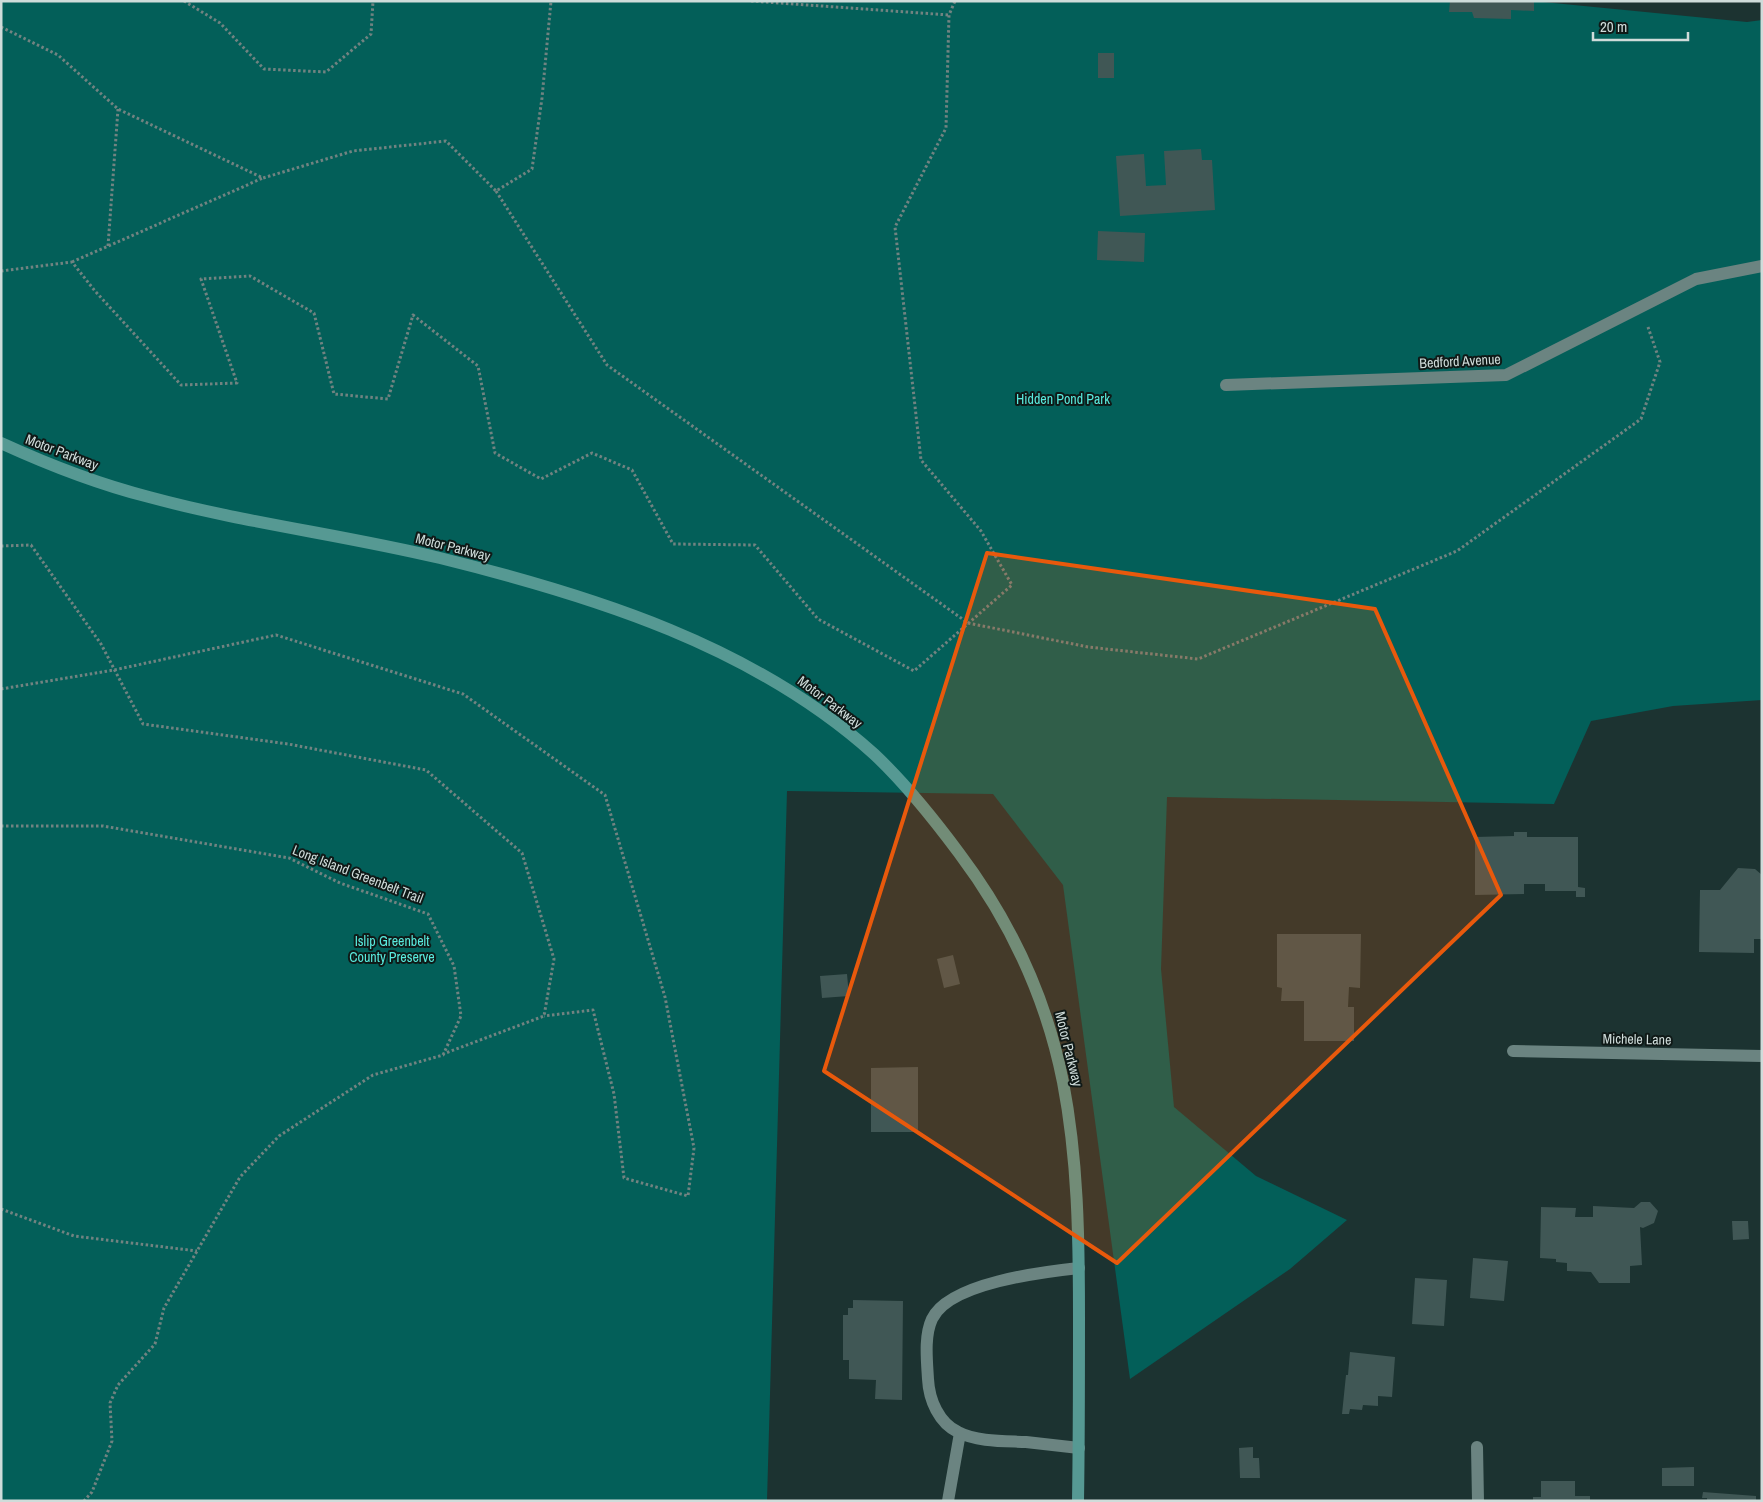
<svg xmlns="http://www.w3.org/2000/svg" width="1763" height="1502" font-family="'Archivo Narrow',sans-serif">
<rect width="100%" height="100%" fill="#1c3331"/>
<path fill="#035f59" d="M 1,1 L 1533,1 L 1747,22 L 1762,20 L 1762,700 L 1673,706 L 1591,721 L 1554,804 L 1167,797 L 1161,969 L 1174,1107 L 1256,1176 L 1347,1220 L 1290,1269 L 1130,1379 L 1063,885 L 993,794 L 787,791 L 767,1501 L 1,1501 Z"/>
<path fill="#405755" d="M 1450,1 L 1534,1 L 1534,11 L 1511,10 L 1511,19 L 1474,18 L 1472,12 L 1449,12 Z
M 1098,53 L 1114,53 L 1114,78 L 1098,78 Z
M 1201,149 L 1202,160 L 1212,160 L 1215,210 L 1120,216 L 1116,156 L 1144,154 L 1146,186 L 1166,185 L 1164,151 Z
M 1098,231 L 1145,233 L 1144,262 L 1097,260 Z
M 1514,832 L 1527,832 L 1527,837 L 1578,837 L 1578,887 L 1585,888 L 1585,897 L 1576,897 L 1576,891 L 1545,891 L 1545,884 L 1524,884 L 1524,894 L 1475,895 L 1475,837 L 1514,836 Z
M 1738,868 L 1755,869 L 1762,875 L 1762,939 L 1754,939 L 1754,953 L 1699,952 L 1700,890 L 1720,890 Z
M 1277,934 L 1361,934 L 1360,988 L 1349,987 L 1348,1007 L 1354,1007 L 1354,1041 L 1304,1041 L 1304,1001 L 1281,1001 L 1282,988 L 1277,987 Z
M 953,955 L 960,984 L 944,988 L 937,959 Z
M 847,974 L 849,996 L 822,998 L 820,976 Z
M 918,1067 L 918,1132 L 871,1132 L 871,1068 Z
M 1641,1202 L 1650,1202 L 1658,1211 L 1654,1223 L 1643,1228 L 1640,1227 L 1642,1265 L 1630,1266 L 1630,1283 L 1599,1283 L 1591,1272 L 1567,1271 L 1567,1263 L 1556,1262 L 1556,1259 L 1540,1258 L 1541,1207 L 1576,1208 L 1575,1217 L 1593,1217 L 1593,1206 L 1634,1208 Z
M 1732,1221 L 1748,1221 L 1749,1239 L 1733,1240 Z
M 1473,1258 L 1508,1261 L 1504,1301 L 1470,1298 Z
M 1415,1278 L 1447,1280 L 1444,1326 L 1412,1324 Z
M 853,1300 L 903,1301 L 902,1400 L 875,1399 L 876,1380 L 849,1379 L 849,1360 L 843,1360 L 843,1315 L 848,1315 L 848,1308 L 853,1308 Z
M 1350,1352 L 1395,1357 L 1392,1397 L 1378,1396 L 1378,1406 L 1363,1405 L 1362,1410 L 1350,1409 L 1349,1414 L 1342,1414 L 1346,1375 L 1348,1375 Z
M 1253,1447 L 1253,1458 L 1259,1458 L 1260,1478 L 1240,1478 L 1239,1448 Z
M 1694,1467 L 1694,1486 L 1662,1486 L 1662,1468 Z
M 1541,1481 L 1575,1481 L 1575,1496 L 1590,1496 L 1590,1501 L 1533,1501 L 1533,1497 L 1541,1497 Z
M 1703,1492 L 1756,1496 L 1756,1501 L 1707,1501 L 1707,1498 L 1702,1498 Z"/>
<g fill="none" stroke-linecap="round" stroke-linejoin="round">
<path stroke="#718381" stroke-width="3" stroke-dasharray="2.5 2.5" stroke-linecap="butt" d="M 184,1 L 220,23 L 264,69 L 326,72 L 371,34 L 373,1
M 751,1 L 949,15
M 1,27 L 58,55 L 118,109 L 263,178 L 353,151 L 446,141 L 496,191 L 532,169 L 542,98 L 551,1
M 496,191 L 607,365 L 968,623 L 1088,647 L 1198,659 L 1457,551 L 1641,419 L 1660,362 L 1648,327
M 108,246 L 118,109
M 72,262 L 263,178
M 1,271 L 72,262 L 95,291 L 181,385 L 237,383 L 201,279 L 250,276 L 314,313 L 334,394 L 388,399 L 413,315 L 478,366 L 495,453 L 541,479 L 592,453 L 632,470 L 673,544 L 755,545 L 818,619 L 914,671 L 1012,585 L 981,531 L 921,460 L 895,227 L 946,128 L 949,15 L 955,1
M 1,546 L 31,545 L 101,644 L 143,724 L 288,744 L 426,770 L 522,853 L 554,959 L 544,1016 L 443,1054
M 1,689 L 114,670 L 276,635 L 463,694 L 605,795 L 665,997 L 694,1148 L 688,1196 L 624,1178 L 614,1094 L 593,1010 L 544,1016
M 1,826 L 103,826 L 289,858 L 340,883 L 428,914 L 454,966 L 461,1016 L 443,1055 L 373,1075 L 279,1136 L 240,1177 L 164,1308 L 155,1344 L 118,1385 L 110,1403 L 112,1441 L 92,1492 L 84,1501
M 1,1209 L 74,1236 L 197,1251"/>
<path stroke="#6b8481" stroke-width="12" d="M 1226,385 L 1506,375 L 1696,279 L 1762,266
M 1513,1051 L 1762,1056
M 1079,1268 C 1042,1272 949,1283 932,1319 C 924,1336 927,1361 928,1379 C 929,1400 939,1423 958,1432 C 977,1442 1005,1441 1026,1442 C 1044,1444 1061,1446 1079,1448
M 1477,1447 L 1478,1501
M 948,1501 L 960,1433"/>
<path stroke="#569993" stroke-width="12" d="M 1,443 C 49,465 98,484 149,497 C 245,523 344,535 440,558 C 594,596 754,646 874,754 C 906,784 933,818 959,853 C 1011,922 1046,997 1063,1082 C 1078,1160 1079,1238 1079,1317 C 1079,1378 1079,1440 1078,1501"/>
</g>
<path fill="#e8590c" fill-opacity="0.2" stroke="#e8590c" stroke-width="4" stroke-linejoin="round" d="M 987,553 L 1375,609 L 1501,895 L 1117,1263 L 824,1071 Z"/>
<g text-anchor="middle" stroke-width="4" stroke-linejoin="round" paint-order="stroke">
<g font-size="14" fill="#cfdcda" stroke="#0f1917">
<text transform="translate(1460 361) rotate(-3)" y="5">Bedford Avenue</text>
<text transform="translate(62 452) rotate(21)" y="5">Motor Parkway</text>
<text transform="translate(453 547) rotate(14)" y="5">Motor Parkway</text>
<text transform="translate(830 702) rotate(37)" y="5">Motor Parkway</text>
<text transform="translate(358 874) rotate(21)" y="5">Long Island Greenbelt Trail</text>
<text transform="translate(1637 1039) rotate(1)" y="5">Michele Lane</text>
<text transform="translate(1069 1049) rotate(76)" y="5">Motor Parkway</text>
</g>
<g font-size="14" fill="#59ebde" stroke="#0f1917">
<text x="1063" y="404">Hidden Pond Park</text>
<text x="392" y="946">Islip Greenbelt<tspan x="392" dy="16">County Preserve</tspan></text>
</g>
</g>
<rect width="1763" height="1502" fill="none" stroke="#cfdcda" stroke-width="5"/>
<path d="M1593 32v8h95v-8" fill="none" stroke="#cfdcda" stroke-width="2.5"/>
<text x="1600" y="32" font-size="15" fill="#cfdcda" stroke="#0f1917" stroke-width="4" paint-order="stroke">20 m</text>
</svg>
